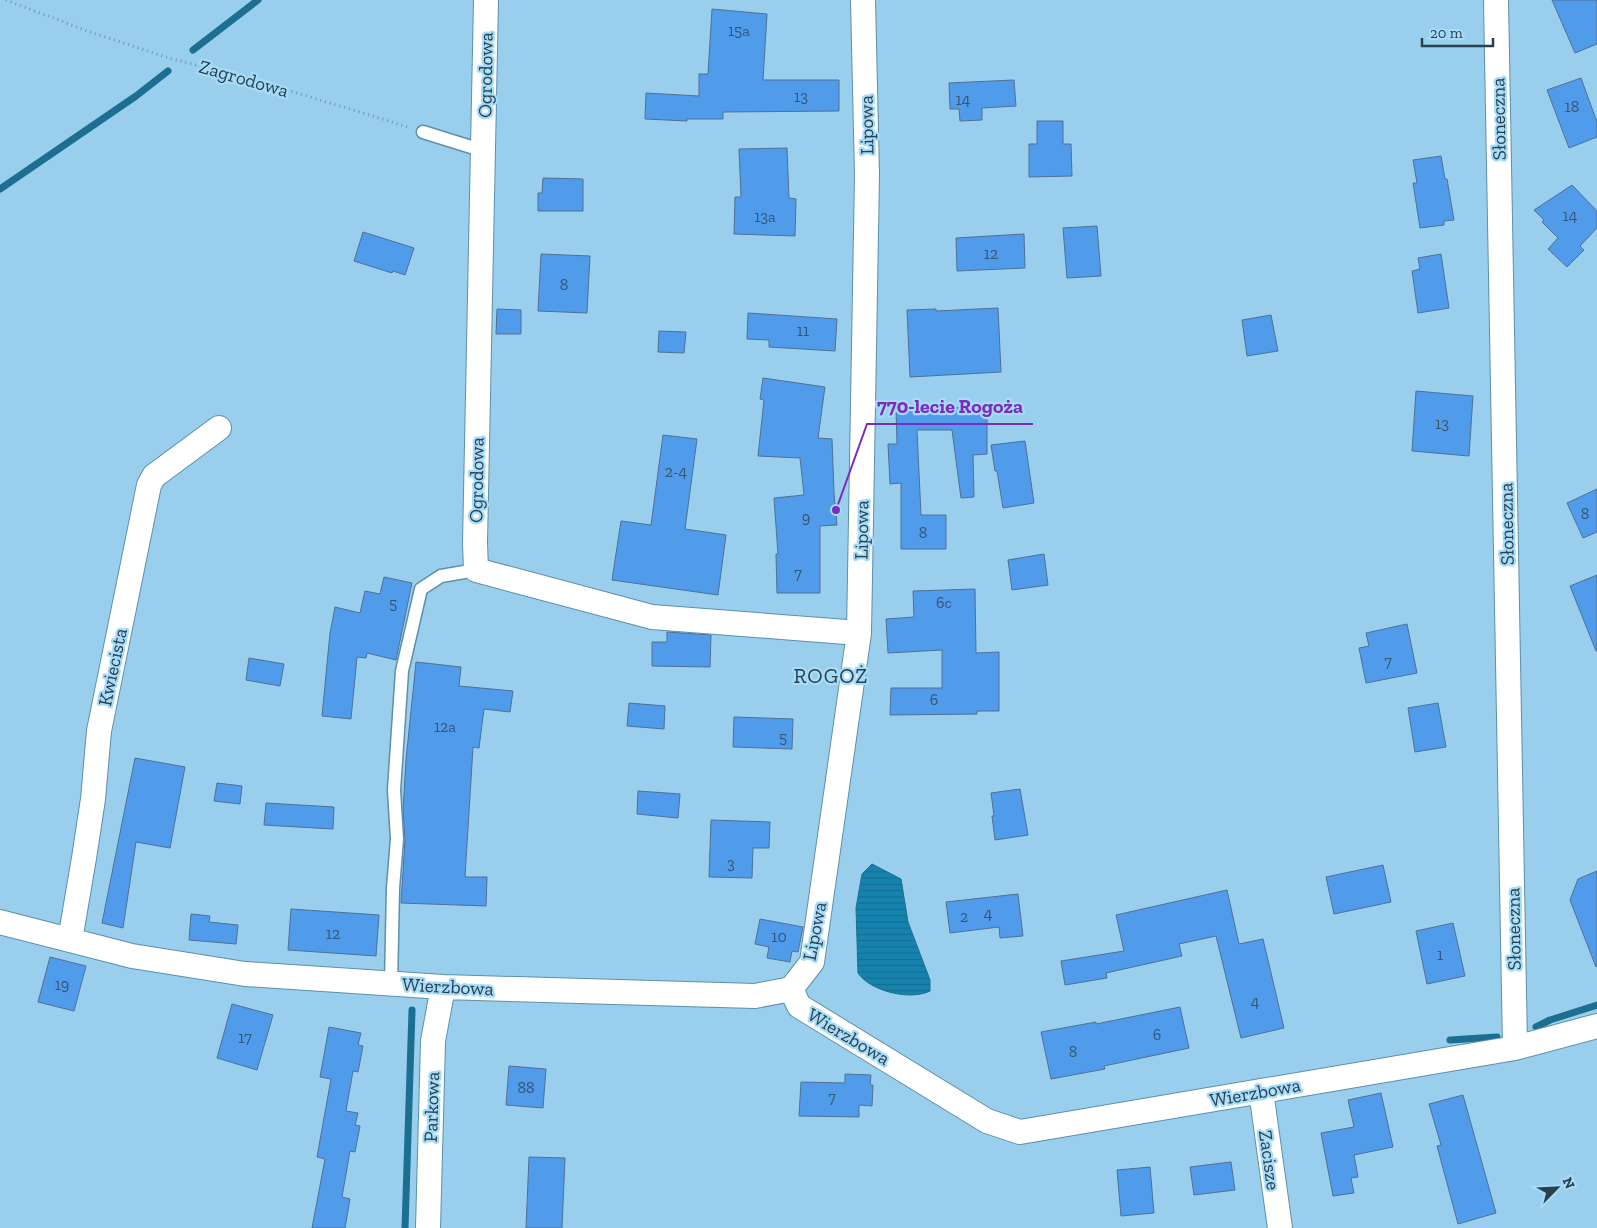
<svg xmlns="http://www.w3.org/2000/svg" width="1597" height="1228" font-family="'Zilla Slab',serif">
<defs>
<pattern id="water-rules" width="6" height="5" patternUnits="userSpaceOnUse" patternTransform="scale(1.25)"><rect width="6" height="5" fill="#1683af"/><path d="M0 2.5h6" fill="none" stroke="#146d91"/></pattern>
</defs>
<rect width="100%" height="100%" fill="#99cfec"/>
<path fill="url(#water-rules)" stroke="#1c6f91" d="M 872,864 L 901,879 L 908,922 L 930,980 L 930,991 C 910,1001 870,991 858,973 L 856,908 L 862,874 Z"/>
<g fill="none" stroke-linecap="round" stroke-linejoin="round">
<path stroke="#1c6f91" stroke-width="7" d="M 193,50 L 258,0
M 0,189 L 136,96 L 168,71
M 1536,1027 L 1550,1020 L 1597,1005
M 1450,1040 L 1497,1037
M 405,1228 L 412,1010"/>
</g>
<path fill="#519beb" stroke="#507095" d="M 1552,0 L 1597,0 L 1597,44 L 1575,53 Z
M 712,9 L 767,14 L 763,80 L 839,80 L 839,111 L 723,112 L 723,119 L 687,119 L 687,121 L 645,119 L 646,93 L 699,96 L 699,74 L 708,74 Z
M 1581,78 L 1597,122 L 1597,137 L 1569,148 L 1547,90 Z
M 1014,80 L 1016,106 L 982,108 L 982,120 L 960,121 L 959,109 L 950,109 L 949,83 Z
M 1037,121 L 1063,121 L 1063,144 L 1071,144 L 1072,176 L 1029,177 L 1029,144 L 1037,144 Z
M 787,148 L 789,198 L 796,199 L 795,236 L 734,234 L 735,197 L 741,197 L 739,149 Z
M 1441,156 L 1445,179 L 1447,179 L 1454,220 L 1444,221 L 1444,225 L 1420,228 L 1413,183 L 1417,183 L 1413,160 Z
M 543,178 L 583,179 L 583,211 L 538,211 L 538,193 L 542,193 Z
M 1572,185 L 1597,211 L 1597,228 L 1580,246 L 1584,250 L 1567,267 L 1548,249 L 1558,238 L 1542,222 L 1544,220 L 1534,210 Z
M 1097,226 L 1101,276 L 1067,278 L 1063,228 Z
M 363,232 L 414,248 L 405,275 L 393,271 L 392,273 L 354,261 Z
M 1024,234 L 1025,268 L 957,271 L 956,238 Z
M 541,254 L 590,256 L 587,313 L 538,311 Z
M 1441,254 L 1449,308 L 1418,313 L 1412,271 L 1420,269 L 1418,258 Z
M 998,308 L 1001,372 L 910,377 L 907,310 L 936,309 L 936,311 Z
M 497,309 L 521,310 L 521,334 L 496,334 Z
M 748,313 L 837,319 L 835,351 L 769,347 L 769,340 L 747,339 Z
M 1271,315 L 1278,351 L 1247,356 L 1242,320 Z
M 659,331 L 686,332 L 684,353 L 658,352 Z
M 763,378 L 825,387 L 818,438 L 832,439 L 834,493 L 837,525 L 820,526 L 820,593 L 777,593 L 776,554 L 778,554 L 774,498 L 804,495 L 800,458 L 758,456 L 764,400 L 760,399 Z
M 1416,391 L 1473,396 L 1469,456 L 1412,451 Z
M 896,407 L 987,408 L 987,454 L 973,455 L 974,497 L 961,498 L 952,430 L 917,430 L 921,515 L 946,515 L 946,549 L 901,549 L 901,483 L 890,484 L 888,444 L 897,444 Z
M 663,435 L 697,439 L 685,529 L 726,535 L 718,595 L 612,580 L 621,521 L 651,525 Z
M 1025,441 L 1034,503 L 1003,508 L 997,471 L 995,471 L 991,445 Z
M 1597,489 L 1597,532 L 1583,538 L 1567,503 Z
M 1044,554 L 1048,585 L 1012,590 L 1008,560 Z
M 1597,575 L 1597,651 L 1596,651 L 1570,586 Z
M 384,577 L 412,583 L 396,660 L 367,653 L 366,658 L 357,657 L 351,719 L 322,716 L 330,633 L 335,607 L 360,613 L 365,591 L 380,594 Z
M 975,589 L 976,653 L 999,652 L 999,711 L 977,711 L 977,714 L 890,715 L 891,688 L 942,688 L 942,650 L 888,653 L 886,619 L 914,617 L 913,591 Z
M 1407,624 L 1417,673 L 1366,683 L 1359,648 L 1369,646 L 1366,633 Z
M 667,632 L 711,635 L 710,667 L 652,666 L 652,642 L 667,642 Z
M 249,658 L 284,664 L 280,686 L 246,680 Z
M 416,662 L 461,667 L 459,686 L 513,691 L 510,712 L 484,709 L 479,748 L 473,747 L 465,877 L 487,877 L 486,906 L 401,903 L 405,840 L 403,810 L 406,760 Z
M 629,703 L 665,706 L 664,729 L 627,726 Z
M 1438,703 L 1446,747 L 1415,752 L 1408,708 Z
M 734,717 L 793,719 L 792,749 L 733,747 Z
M 135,758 L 185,767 L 170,848 L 136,842 L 123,928 L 102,923 Z
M 217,783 L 242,786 L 240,804 L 214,801 Z
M 1020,789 L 1028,835 L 995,840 L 992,816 L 994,816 L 991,793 Z
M 638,791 L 680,794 L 678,818 L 637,814 Z
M 266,803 L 334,807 L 333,829 L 264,825 Z
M 711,820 L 770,822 L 769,848 L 753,848 L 752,878 L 709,877 Z
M 1383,865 L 1391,902 L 1334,914 L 1326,877 Z
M 1597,871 L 1597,966 L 1596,967 L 1570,900 L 1578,879 Z
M 1227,890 L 1239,944 L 1263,939 L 1284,1028 L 1241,1038 L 1216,936 L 1179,944 L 1182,956 L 1106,973 L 1107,978 L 1065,985 L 1061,961 L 1124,951 L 1116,915 Z
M 1018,894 L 1023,936 L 1000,938 L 999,927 L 950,933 L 946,902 Z
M 291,909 L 379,915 L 376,956 L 288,950 Z
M 191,914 L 210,916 L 209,922 L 238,925 L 236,944 L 189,940 Z
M 760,919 L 803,927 L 798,952 L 792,951 L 790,962 L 767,958 L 769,947 L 755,944 Z
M 1453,923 L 1465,976 L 1427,984 L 1416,931 Z
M 50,957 L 86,966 L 74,1011 L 38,1002 Z
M 232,1004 L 273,1015 L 257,1070 L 217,1058 Z
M 1180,1007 L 1189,1048 L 1104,1066 L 1105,1069 L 1051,1079 L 1041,1032 L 1096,1022 L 1096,1024 Z
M 329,1027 L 361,1033 L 358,1045 L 363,1046 L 358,1072 L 353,1071 L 346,1111 L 358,1113 L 355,1125 L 360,1126 L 355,1152 L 350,1151 L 342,1197 L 350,1199 L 345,1228 L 312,1228 L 325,1159 L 317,1157 L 331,1079 L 320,1077 Z
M 509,1066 L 546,1069 L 543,1108 L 506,1105 Z
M 845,1074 L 871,1075 L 870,1085 L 873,1085 L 872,1106 L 859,1105 L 859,1117 L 799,1116 L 801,1082 L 845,1083 Z
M 1381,1093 L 1393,1147 L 1354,1155 L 1358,1177 L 1351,1178 L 1354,1193 L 1333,1196 L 1321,1133 L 1354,1127 L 1348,1100 Z
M 1463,1095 L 1496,1213 L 1458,1224 L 1437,1146 L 1441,1145 L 1429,1104 Z
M 529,1157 L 565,1158 L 562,1228 L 526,1228 Z
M 1231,1162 L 1235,1190 L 1194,1195 L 1190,1167 Z
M 1150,1167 L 1154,1213 L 1121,1216 L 1117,1170 Z"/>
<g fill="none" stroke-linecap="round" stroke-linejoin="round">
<g stroke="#5c90ab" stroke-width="15">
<path id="lane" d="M 423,132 L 484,151
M 391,984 L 393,888 L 397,839 L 394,790 L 402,671 L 421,589 L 441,576 L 476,570"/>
</g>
<g stroke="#5c90ab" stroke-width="26">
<path id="street" d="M 486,0 L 475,543 L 476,570 L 652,617 L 859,633
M 1496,0 L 1515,1048
M 0,922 L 132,956 L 245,974 L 443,987 L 755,996 L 791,989
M 70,940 L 84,858 L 93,799 L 99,731 L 149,485 L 154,476 L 219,428
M 791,989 L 812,962 L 859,633 L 867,175 L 863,0
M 791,989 L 799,1006 L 987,1121 L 1020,1132 L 1515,1048 L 1597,1026
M 1261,1091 L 1280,1228
M 428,1228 L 433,1041 L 443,987"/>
</g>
<path stroke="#6e98af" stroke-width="3" stroke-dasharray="1 4" stroke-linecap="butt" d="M 6,0 L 90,32 L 169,58 L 258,81 L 408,127"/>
<use href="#lane" stroke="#fff" stroke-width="12"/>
<use href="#street" stroke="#fff" stroke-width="24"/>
</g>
<g text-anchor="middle" stroke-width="4.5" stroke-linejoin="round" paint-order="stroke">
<g font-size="16" fill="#345774">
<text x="739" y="36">15a</text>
<text x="801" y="102">13</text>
<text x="963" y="105">14</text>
<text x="1572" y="112">18</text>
<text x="1570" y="221">14</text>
<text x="765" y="222">13a</text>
<text x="991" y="259">12</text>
<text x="564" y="290">8</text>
<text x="803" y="336">11</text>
<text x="1442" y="429">13</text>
<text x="676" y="477">2-4</text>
<text x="1585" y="519">8</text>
<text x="806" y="523">9</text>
<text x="923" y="538">8</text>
<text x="798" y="579">7</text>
<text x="944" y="608">6c</text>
<text x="393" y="609">5</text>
<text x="1388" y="667">7</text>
<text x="934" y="705">6</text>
<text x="445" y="732">12a</text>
<text x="783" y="743">5</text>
<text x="731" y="869">3</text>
<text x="988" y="919">4</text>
<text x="964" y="922">2</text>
<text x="333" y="939">12</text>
<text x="779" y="942">10</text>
<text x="1440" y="960">1</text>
<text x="62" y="990">19</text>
<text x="1255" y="1007">4</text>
<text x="1157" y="1040">6</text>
<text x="245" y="1043">17</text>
<text x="1073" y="1057">8</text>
<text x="526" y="1093">88</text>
<text x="832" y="1103">7</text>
</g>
<g font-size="19" fill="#2a404c" stroke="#a6dcfa">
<text transform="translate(485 75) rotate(-89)" y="7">Ogrodowa</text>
<text transform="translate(244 78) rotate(16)" y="7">Zagrodowa</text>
<text transform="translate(1498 119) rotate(-91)" y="7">Słoneczna</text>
<text transform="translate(866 125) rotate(-91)" y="7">Lipowa</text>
<text transform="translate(476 480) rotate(-89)" y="7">Ogrodowa</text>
<text transform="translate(1506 524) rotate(-91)" y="7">Słoneczna</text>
<text transform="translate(861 530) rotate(-89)" y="7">Lipowa</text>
<text transform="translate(112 667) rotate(-78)" y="7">Kwiecista</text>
<text transform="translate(1513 929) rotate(-91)" y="7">Słoneczna</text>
<text transform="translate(814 931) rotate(-79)" y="7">Lipowa</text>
<text transform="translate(448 986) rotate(3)" y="7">Wierzbowa</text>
<text transform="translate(849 1036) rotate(31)" y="7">Wierzbowa</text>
<text transform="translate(1255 1092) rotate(-10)" y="7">Wierzbowa</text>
<text transform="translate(431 1107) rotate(-88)" y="7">Parkowa</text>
<text transform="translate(1270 1160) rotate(82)" y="7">Zacisze</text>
</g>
<g font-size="21" letter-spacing="1" fill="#2a404c" stroke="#a6dcfa">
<text x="831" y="683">ROGOŻ</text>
</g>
</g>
<path fill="none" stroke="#7b2cbf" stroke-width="2" d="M836 510L867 424H1033"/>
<circle fill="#7b2cbf" stroke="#a6dcfa" stroke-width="2" cx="836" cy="510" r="5"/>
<g font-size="20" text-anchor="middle" font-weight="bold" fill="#7b2cbf" stroke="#a6dcfa" stroke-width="4.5" stroke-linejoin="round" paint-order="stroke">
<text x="950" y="413">770-lecie Rogoża</text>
</g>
<g transform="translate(1557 1188) rotate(66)" stroke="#a6dcfa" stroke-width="4" paint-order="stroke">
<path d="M0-4L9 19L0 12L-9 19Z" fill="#2a404c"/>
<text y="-8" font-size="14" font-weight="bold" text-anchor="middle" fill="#2a404c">N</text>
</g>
<path d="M1422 38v8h71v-8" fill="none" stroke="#2a404c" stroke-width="2.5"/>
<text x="1430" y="38" font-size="15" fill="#2a404c" stroke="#a6dcfa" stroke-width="4" paint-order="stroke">20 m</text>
</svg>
